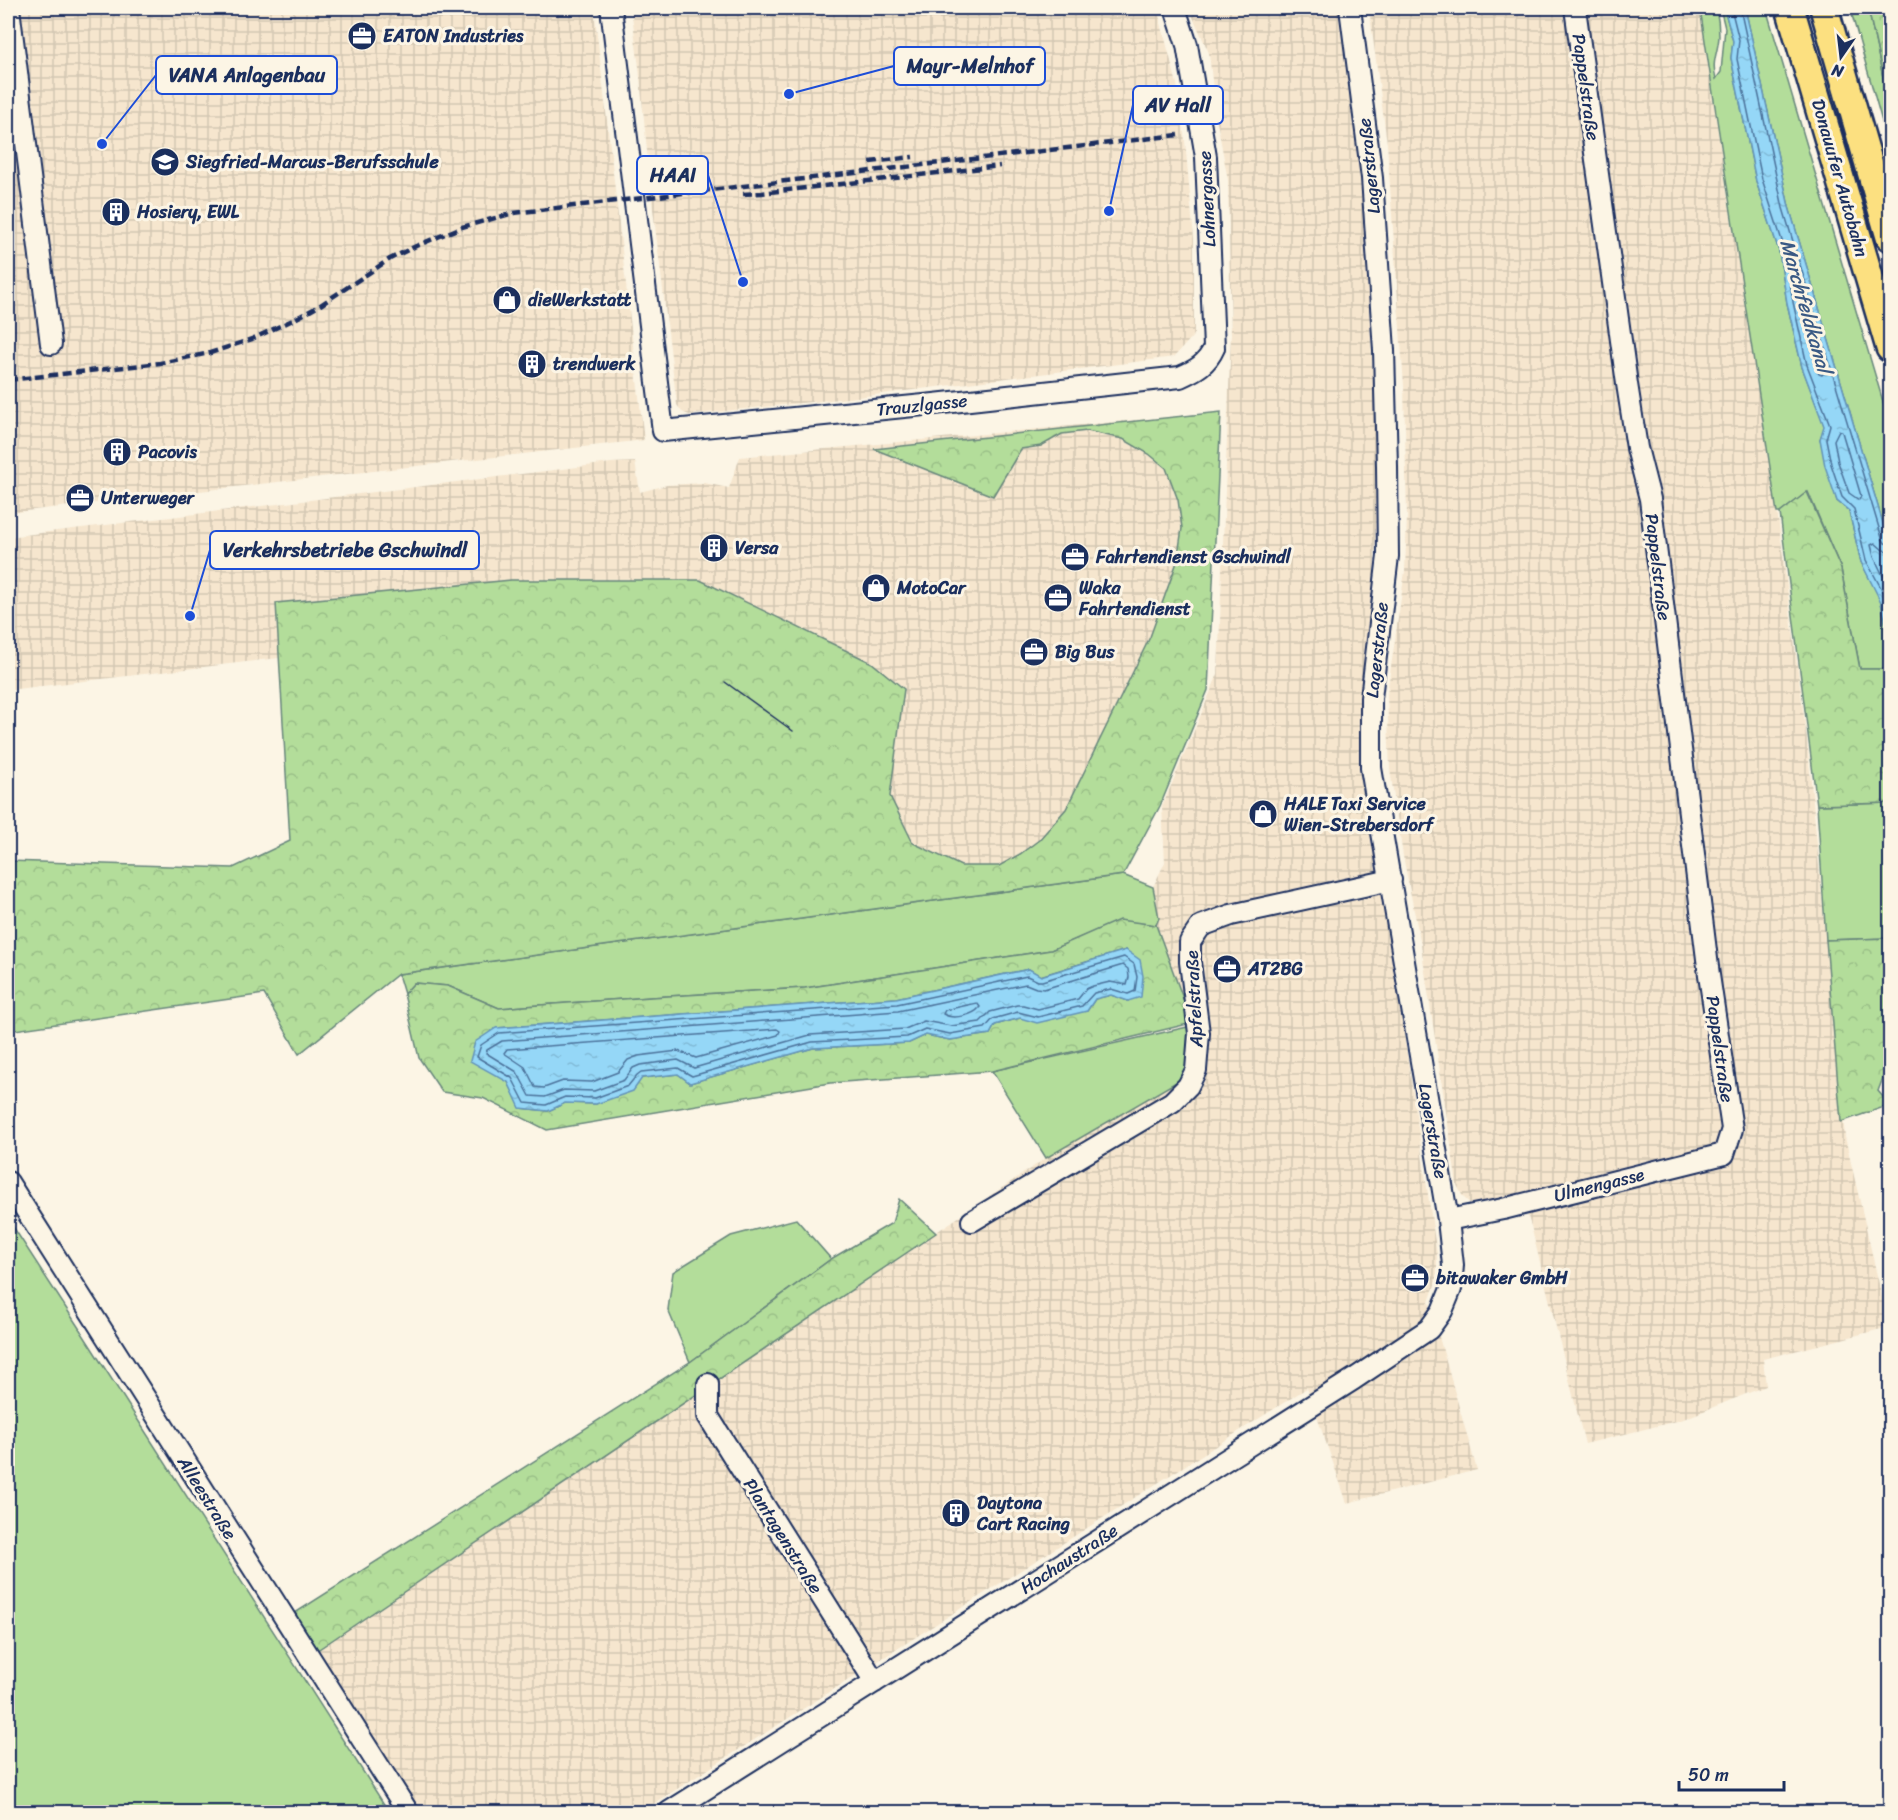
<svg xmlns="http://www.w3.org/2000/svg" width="1898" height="1820" font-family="Sriracha,sans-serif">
<defs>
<pattern id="industrial-grid" width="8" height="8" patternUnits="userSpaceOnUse" patternTransform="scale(1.5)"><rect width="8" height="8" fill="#f6e6ce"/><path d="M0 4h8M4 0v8" fill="none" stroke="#d2c6b3"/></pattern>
<pattern id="forest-crowns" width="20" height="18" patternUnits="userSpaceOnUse" patternTransform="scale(1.5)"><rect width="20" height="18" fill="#b3dd9a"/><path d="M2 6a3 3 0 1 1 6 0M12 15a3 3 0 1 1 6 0" fill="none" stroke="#99be87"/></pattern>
<pattern id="water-ripples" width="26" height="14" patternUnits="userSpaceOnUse" patternTransform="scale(1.5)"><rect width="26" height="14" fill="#95d7f7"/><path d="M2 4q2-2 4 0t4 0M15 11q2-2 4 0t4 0" fill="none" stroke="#80b9d6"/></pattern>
</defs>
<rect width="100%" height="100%" fill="#fcf5e5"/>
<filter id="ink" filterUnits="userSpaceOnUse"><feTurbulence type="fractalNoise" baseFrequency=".0167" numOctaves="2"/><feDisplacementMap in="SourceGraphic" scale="12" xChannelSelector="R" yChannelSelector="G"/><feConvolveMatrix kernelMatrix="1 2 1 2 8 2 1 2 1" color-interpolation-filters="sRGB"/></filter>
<g filter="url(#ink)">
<path fill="url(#industrial-grid)" d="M 8,8 L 594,8 L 644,440 L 8,513 Z
M 631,8 L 1157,8 L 1177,84 L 1185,141 L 1194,239 L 1194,335 L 1174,357 L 858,397 L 689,415 L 682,412 L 677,405 L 651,193 L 639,67 Z
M 1189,8 L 1339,8 L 1353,76 L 1363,177 L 1376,437 L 1377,487 L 1374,586 L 1359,708 L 1361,781 L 1400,1006 L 1437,1255 L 1437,1279 L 1429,1302 L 1477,1470 L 1347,1503 L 1307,1388 L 641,1812 L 420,1812 L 316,1651 L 1046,1158 L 1178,1081 L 1192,1023 L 1156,925 L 1159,918 L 1153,887 L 1165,862 L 1162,807 L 1218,674 L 1231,335 L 1228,180 L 1216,116 L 1209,53 Z
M 1369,8 L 1700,8 L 1727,192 L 1767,433 L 1807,740 L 1845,1137 L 1889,1327 L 1763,1359 L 1766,1386 L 1681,1420 L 1585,1444 L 1531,1226 L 1522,1199 L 1476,1206 L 1472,1205 L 1463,1197 L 1457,1185 L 1421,945 L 1403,856 L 1390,770 L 1387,694 L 1405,571 L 1407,517 L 1404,386 L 1387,143 Z
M 1221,412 L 1177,562 L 1150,637 L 1066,809 L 1039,840 L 1020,854 L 999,866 L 961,866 L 913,843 L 890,796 L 904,689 L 277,603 L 279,658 L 8,690 L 8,537 L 611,463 L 635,462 L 640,492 L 667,485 L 704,483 L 729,488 L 740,457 Z"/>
<path fill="#b3dd9a" stroke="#67867c" stroke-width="1.5" d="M 1700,8 L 1716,8 C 1718,17 1719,27 1719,36 C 1718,54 1711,60 1716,79 L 1721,72 L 1725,28 L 1720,8 L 1724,8 L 1733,41 L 1731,58 L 1756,181 L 1779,251 L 1787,303 L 1802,367 L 1825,427 L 1820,439 L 1837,501 L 1849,511 L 1861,562 L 1880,598 L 1890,644 L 1890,669 L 1860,669 L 1841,569 L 1808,492 L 1780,513 L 1777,513 Z
M 1745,8 L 1766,8 L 1890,425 L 1890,547 L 1789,207 Z
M 1850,8 L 1868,8 L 1890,109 L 1890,150 Z
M 1890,803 L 1890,938 L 1826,940 L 1817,805 Z
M 1123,875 L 1153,887 L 1159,918 L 1156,925 L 1119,921 L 1051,950 L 805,988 L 651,997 L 499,1008 L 448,986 L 414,983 L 404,994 L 398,974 Z
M 1192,1026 L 1187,1067 L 1178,1081 L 1046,1158 L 992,1071 Z
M 8,1219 L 77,1325 L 389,1812 L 8,1812 Z
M 796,1219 L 831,1259 L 690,1362 L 668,1310 L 673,1272 L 731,1236 Z"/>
<path fill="url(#forest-crowns)" stroke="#67867c" stroke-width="1.5" fill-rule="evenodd" d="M 1868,8 L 1890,8 L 1890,109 Z
M 1221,412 L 1208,690 L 1160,806 L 1123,875 L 398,974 L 299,1054 L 264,994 L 8,1031 L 8,861 L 233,868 L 290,841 L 276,603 L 511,580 L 700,580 L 872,663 L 904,689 L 890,796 L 913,843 L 961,866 L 999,866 L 1020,854 L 1039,840 L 1066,809 L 1150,637 L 1177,562 L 1182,528 L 1178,500 L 1166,468 L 1149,454 L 1123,439 L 1087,431 L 1062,434 L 1041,446 L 1021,449 L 993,496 L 874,449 Z
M 1807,492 L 1841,569 L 1860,669 L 1890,669 L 1890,803 L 1817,805 L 1780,513 Z
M 1119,920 L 1156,925 L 1192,1023 L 992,1071 L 830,1083 L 547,1130 L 483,1098 L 442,1092 L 419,1058 L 404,994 L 414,983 L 448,986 L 499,1008 L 651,997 L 805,988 L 1051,950 ZM 1126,950 L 1128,1001 L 1111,995 L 1095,999 L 1087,1011 L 1020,1018 L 995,1025 L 990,1034 L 950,1040 L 926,1035 L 909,1043 L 813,1048 L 690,1083 L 678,1074 L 642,1078 L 596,1104 L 565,1103 L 548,1111 L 521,1108 L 508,1082 L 497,1028 L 896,998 L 1029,969 L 1040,976 Z
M 1890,938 L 1890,1061 L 1889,1062 L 1878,1091 L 1890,1105 L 1841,1122 L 1826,940 Z
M 899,1199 L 936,1233 L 316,1651 L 295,1613 L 690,1362 L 831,1259 L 892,1223 Z"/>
<path fill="url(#water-ripples)" stroke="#6494ba" stroke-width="1.5" d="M 1724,8 L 1745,8 L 1789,207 L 1890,547 L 1890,642 L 1881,602 L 1861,562 L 1849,511 L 1837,501 L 1825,466 L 1820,439 L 1824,426 L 1802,367 L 1787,303 L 1779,251 L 1756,181 L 1731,58 L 1733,41 Z
M 1126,950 L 1140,960 L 1143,976 L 1141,997 L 1128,1001 L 1111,995 L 1095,999 L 1087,1011 L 1037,1023 L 1020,1018 L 995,1025 L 990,1034 L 950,1040 L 926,1035 L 909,1043 L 813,1048 L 690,1083 L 678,1074 L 642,1078 L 633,1091 L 596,1104 L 565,1103 L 548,1111 L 520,1108 L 508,1082 L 470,1061 L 475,1042 L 496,1028 L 896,998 L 1029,969 L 1041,976 Z"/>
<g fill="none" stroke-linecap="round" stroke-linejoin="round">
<path stroke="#4c729b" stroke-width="1.5" d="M 1731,8 L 1739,40 L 1737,59 L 1762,179 L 1785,250 L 1793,302 L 1807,365 L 1830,425 L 1826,439 L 1831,464 L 1842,497 L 1854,509 L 1866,560 L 1887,599 L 1890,615
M 1740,8 L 1783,208 L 1882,538 L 1885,543 L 1890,544
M 1815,348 L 1818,350 L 1824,372 L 1822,375 L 1819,374 L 1812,351 Z
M 1839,430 L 1842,432 L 1861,496 L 1859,500 L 1849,493 L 1838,462 L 1834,440 Z
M 1890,551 L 1883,550 L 1875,543 L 1871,545 L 1874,557 L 1890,590
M 1124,957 L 1134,964 L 1137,977 L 1135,991 L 1128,994 L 1111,989 L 1094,993 L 1082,1006 L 1038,1017 L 1018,1012 L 993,1019 L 985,1028 L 950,1034 L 925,1029 L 907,1037 L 812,1042 L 692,1076 L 678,1068 L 641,1072 L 637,1075 L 628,1086 L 595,1098 L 565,1097 L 546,1105 L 525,1103 L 512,1078 L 477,1057 L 481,1045 L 499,1033 L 897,1004 L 1027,976 L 1038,981 L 1042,981 Z
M 1123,965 L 1128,969 L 1129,977 L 1127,985 L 1110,982 L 1093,986 L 1086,989 L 1078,999 L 1038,1009 L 1023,1005 L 1017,1005 L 990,1012 L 980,1022 L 951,1026 L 924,1021 L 905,1029 L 810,1035 L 694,1068 L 678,1060 L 640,1065 L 633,1068 L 624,1080 L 594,1091 L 564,1090 L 545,1097 L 530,1096 L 517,1072 L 486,1053 L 487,1050 L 502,1041 L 898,1011 L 1026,984 L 1036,988 L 1044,989 Z
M 977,1003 L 980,1007 C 973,1016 953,1020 943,1014 L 945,1010 Z
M 777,1029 L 780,1031 L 778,1035 L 696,1058 L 678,1051 L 638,1056 L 628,1060 L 618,1072 L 592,1082 L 563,1081 L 544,1088 L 535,1087 L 525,1067 L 504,1053 L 507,1049 Z"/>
<g stroke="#1b2f5e" stroke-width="24">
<path id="minor" d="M 9,8 L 51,344
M 611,8 L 663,431 L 934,404 L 1180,377 C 1196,370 1207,364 1214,348 L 1206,157 L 1187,45 L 1175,8
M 8,1182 L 408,1812
M 1448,1220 L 1503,1209 L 1724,1154 L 1732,1129 L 1709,975 L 1650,499 L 1637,448 L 1627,384 L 1575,8
M 972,1221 L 1172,1102 L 1188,1086 L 1196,1070 L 1199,1033 L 1190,962 L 1190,942 L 1201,926 L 1231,915 L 1391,880
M 708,1384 L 708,1416 L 875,1682
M 669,1812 L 1354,1379 L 1429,1329 L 1442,1311 L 1451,1289 L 1453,1265 L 1448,1220 L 1371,768 L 1371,698 L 1388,556 L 1387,466 L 1384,350 L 1372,178 L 1350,8"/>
</g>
<g stroke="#1b2f5e" stroke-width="32">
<path id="highway" d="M 1790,8 L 1890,348
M 1824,8 L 1890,237"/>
</g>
<use href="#minor" stroke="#fcf5e5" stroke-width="20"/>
<use href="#highway" stroke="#fce080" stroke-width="27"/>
<path stroke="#1b2f5e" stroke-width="1.5" d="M 725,682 L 793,731"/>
<path stroke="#1b2f5e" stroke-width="4.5" stroke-dasharray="9 4.5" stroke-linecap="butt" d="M 870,162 L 913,157
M 743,194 L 762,193 L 1000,166
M 8,380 L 160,363 L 210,353 L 252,339 L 295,319 L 319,306 L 390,259 L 416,246 L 462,227 L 514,213 L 1178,135"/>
</g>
</g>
<defs>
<g id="office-disc" transform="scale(1.5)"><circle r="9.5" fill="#1b2f5e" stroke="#fcf5e5"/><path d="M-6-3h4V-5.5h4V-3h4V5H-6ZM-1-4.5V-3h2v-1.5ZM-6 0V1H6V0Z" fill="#fff"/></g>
<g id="school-disc" transform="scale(1.5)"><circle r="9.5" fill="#1b2f5e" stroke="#fcf5e5"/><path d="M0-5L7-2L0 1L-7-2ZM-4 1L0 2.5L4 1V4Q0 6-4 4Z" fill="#fff"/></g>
<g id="building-disc" transform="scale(1.5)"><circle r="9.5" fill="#1b2f5e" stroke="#fcf5e5"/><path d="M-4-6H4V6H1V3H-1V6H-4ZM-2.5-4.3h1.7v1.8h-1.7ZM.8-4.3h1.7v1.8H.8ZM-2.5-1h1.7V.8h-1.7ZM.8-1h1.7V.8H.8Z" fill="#fff"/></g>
<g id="shop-disc" transform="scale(1.5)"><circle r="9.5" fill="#1b2f5e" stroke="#fcf5e5"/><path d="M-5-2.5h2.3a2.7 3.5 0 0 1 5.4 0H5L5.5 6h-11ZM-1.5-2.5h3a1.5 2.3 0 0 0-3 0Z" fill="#fff"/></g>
</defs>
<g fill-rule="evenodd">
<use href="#office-disc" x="362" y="36"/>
<use href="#school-disc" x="165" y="162"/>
<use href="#building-disc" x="116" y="212"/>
<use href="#shop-disc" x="507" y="300"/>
<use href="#building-disc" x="532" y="364"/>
<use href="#building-disc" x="117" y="452"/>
<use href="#office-disc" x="80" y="498"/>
<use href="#building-disc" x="714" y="548"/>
<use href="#office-disc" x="1075" y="557"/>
<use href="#shop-disc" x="876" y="588"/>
<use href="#office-disc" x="1058" y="598"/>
<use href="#office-disc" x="1034" y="652"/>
<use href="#shop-disc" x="1263" y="814"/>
<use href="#office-disc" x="1227" y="969"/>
<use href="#office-disc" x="1415" y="1278"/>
<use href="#building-disc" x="956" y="1513"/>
</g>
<g text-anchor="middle" stroke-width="6" stroke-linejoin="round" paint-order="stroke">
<g font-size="18" font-weight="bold" fill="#1b2f5e" stroke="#fcf5e5" text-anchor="start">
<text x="383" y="42">EATON Industries</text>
<text x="186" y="168">Siegfried-Marcus-Berufsschule</text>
<text x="137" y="218">Hosiery, EWL</text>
<text x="528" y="306">dieWerkstatt</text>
<text x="553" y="370">trendwerk</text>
<text x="138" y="458">Pacovis</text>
<text x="101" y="504">Unterweger</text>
<text x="735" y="554">Versa</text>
<text x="1096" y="563">Fahrtendienst Gschwindl</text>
<text x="897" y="594">MotoCar</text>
<text x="1079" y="594">Waka<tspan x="1079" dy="21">Fahrtendienst</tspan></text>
<text x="1055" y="658">Big Bus</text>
<text x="1284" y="810">HALE Taxi Service<tspan x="1284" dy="21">Wien-Strebersdorf</tspan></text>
<text x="1248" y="975">AT2BG</text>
<text x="1436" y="1284">bitawaker GmbH</text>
<text x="977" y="1509">Daytona<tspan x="977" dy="21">Cart Racing</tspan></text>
</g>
<g font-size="18" fill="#1b2f5e" stroke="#fcf5e5">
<text transform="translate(1586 87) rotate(82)" y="6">Pappelstraße</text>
<text transform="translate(1369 166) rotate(-96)" y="6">Lagerstraße</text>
<text transform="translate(1840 178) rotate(74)" y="6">Donauufer Autobahn</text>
<text transform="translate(1207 199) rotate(-93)" y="6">Lohnergasse</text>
<text transform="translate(922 405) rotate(-6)" y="6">Trauzlgasse</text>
<text transform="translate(1658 567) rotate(83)" y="6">Pappelstraße</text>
<text transform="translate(1377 650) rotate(-84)" y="6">Lagerstraße</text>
<text transform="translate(1194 999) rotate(-93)" y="6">Apfelstraße</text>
<text transform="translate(1720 1049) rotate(82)" y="6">Pappelstraße</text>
<text transform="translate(1433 1131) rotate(80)" y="6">Lagerstraße</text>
<text transform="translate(1599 1185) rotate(-14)" y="6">Ulmengasse</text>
<text transform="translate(207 1498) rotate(58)" y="6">Alleestraße</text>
<text transform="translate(783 1536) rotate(58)" y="6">Plantagenstraße</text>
<text transform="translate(1069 1559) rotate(-33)" y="6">Hochaustraße</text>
</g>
<g font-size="20" font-style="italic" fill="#3a5984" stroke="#fcf5e5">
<text transform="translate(1806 306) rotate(74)" y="7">Marchfeldkanal</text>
</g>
</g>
<path fill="none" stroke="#1d4ed8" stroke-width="2" d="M789 94L894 66M102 144L156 75M1109 211L1133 105M743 282L708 175M190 616L210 550"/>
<g fill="#1d4ed8" stroke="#fcf5e5" stroke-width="2">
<circle cx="789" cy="94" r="6"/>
<circle cx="102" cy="144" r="6"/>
<circle cx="1109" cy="211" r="6"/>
<circle cx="743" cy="282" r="6"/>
<circle cx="190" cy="616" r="6"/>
</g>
<g fill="#fcf5e5" stroke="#1d4ed8" stroke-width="2">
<rect x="894" y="47" width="151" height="38" rx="6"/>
<rect x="156" y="56" width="181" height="38" rx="6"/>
<rect x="1133" y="86" width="90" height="38" rx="6"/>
<rect x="637" y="156" width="71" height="38" rx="6"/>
<rect x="210" y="531" width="269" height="38" rx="6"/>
</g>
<g font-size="20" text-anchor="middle" font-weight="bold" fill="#1b2f5e">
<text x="970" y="73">Mayr-Melnhof</text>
<text x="247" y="82">VANA Anlagenbau</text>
<text x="1178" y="112">AV Hall</text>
<text x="673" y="182">HAAI</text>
<text x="345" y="557">Verkehrsbetriebe Gschwindl</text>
</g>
<rect width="1898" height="1820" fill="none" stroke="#fcf5e5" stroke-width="30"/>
<rect x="15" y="15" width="1868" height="1790" fill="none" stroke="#1b2f5e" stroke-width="2" filter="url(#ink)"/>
<g transform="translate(1841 57) rotate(194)" stroke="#fcf5e5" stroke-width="4.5" paint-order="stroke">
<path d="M0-4.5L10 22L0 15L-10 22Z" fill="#1b2f5e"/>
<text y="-9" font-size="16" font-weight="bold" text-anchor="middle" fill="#1b2f5e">N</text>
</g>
<path d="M1679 1781v9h105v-9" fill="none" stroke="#1b2f5e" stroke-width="3"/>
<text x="1688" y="1781" font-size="18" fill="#1b2f5e" stroke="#fcf5e5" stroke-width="4.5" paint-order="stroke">50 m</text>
</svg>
